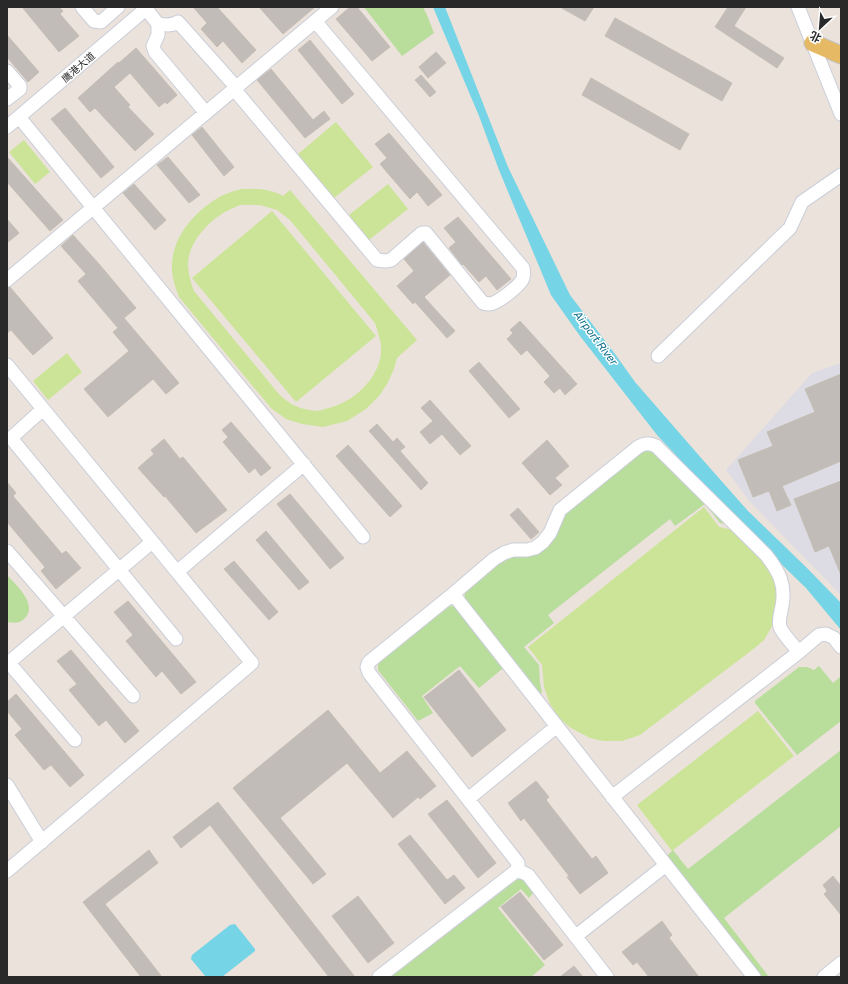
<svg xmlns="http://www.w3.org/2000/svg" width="848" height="984" font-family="Rubik,'Noto Sans SC',sans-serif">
<rect width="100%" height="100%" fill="#eae2db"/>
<path fill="#dddbe3" d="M 841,363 L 841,595 L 751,503 L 726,470 L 812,373 Z"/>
<path fill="#b9dd9b" d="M 364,7 L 423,7 L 427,15 L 434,33 L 402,56 Z
M 645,448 L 653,449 L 732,525 L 720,523 L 705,504 L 675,526 L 670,519 L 548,615 L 554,623 L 524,647 L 539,665 L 540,683 L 542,692 L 540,694 L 465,598 L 464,591 L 504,558 L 531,554 L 569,509 Z
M 7,575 C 16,585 38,604 25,618 C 20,624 14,623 7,622 Z
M 450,606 L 455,606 L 503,664 L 502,669 L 479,688 L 460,666 L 422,696 L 433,713 L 418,721 L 378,670 L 378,665 L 381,660 Z
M 819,666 L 833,683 L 841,676 L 841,721 L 797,755 L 755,703 L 755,701 L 799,667 L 807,667 L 814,670 Z
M 841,750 L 841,826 L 724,918 L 769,977 L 761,977 L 667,856 L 673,850 L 688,869 Z
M 519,878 C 528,880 531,885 533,893 L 529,898 L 521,889 L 498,908 L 545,965 L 531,977 L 391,977 Z"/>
<path fill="#cce497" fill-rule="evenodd" d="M 336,122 L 373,167 L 334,198 L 297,155 Z
M 24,140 L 50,172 L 35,184 L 9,152 Z
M 388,184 L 408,209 L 369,240 L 349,215 Z
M 241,189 C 258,189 268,188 283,196 L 290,190 L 417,340 L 397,358 L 394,369 L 387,384 L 379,396 L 366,409 L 347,421 L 323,427 L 302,424 L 286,419 L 271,408 L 179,297 C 175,286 171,275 172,264 C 173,238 192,215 213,201 C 221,195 231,192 241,189 ZM 240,205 L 260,205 L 277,210 L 290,220 L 375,323 C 378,333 382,343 381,353 C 378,381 351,404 325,409 C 322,410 319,411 316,411 C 307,410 294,407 287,401 C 284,399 281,396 278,393 L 194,291 C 191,283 188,273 188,263 C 189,243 206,224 223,213 C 228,210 234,208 240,205 Z
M 272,211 L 376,336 L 296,402 L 192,278 Z
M 67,353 L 82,372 L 48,400 L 33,381 Z
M 704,507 L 719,527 L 733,530 L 763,554 L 778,585 L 778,608 L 772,626 L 764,640 L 756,647 L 640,735 L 622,741 L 603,741 L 590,738 L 571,728 L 561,720 L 550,704 L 544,687 L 542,665 L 528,647 Z
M 758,711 L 794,756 L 672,851 L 637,805 Z"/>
<path fill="#75d4e5" d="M 433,7 L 445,7 L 508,167 L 570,295 L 615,354 L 635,382 L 702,459 L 748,511 L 807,568 L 841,603 L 841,630 L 806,588 L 749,533 L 657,435 L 580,336 L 551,295 L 499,170 L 479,116 Z
M 235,924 L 255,949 L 255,951 L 222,977 L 206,977 L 191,959 L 192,955 L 230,925 Z"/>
<path fill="#c2bcb8" stroke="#c5beb5" d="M 22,7 L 59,7 L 63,11 L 60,14 L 79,36 L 59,52 Z
M 193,7 L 217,7 L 256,50 L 242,63 L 223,41 L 217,47 L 201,29 L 207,23 Z
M 259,7 L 315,7 L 283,34 Z
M 350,7 L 357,7 L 390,47 L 372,61 L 336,19 Z
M 560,7 L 594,7 L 585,21 Z
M 728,7 L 746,7 L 734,26 L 784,58 L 777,68 L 715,27 Z
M 615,18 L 732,83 L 722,101 L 605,36 Z
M 7,35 L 39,72 L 28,82 L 7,57 Z
M 310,40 L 354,94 L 342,104 L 298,50 Z
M 136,48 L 177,95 L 167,104 L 165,102 L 159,107 L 130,73 L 114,87 L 130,105 L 128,107 L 154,134 L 135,151 L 95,108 L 90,112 L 78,98 L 118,62 L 119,63 Z
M 436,52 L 446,63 L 428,78 L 419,67 Z
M 271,69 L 313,120 L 324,111 L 330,119 L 305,138 L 257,80 Z
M 421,75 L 436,92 L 430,97 L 415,80 Z
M 591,78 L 689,134 L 680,150 L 582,95 Z
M 65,108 L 114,167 L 101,178 L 51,119 Z
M 202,127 L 234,167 L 224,176 L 192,135 Z
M 389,133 L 442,195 L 428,206 L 417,192 L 410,199 L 380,164 L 387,158 L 375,144 Z
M 7,157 L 63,220 L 50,231 L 7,182 Z
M 168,157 L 200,195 L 189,203 L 157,165 Z
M 134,184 L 166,220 L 155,230 L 123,193 Z
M 458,217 L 511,279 L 497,290 L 486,276 L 479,282 L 463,264 L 462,265 L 449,248 L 456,242 L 444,228 Z
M 7,219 L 19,233 L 7,243 Z
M 73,235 L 99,264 L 136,308 L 124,318 L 179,383 L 166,394 L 153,379 L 108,417 L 84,389 L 129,351 L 113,332 L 118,328 L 78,281 L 86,274 L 61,246 Z
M 423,242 L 450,275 L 424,297 L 455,331 L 447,338 L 415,302 L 413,304 L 397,286 L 414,271 L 404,259 Z
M 10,287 L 53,338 L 33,355 L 11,330 L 7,333 L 7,288 Z
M 520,321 L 577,384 L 565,395 L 560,388 L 554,393 L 544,382 L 550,376 L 527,350 L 521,355 L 507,339 L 513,333 L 510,330 Z
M 479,362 L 520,409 L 509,418 L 469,371 Z
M 841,374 L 841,461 L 782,486 L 791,505 L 777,511 L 769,491 L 753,497 L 738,460 L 773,446 L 767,432 L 815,412 L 805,389 Z
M 430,400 L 471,446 L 460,455 L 442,434 L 430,444 L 420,432 L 433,421 L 421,408 Z
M 231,422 L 271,468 L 261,476 L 255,468 L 249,473 L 223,442 L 228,437 L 222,430 Z
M 377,424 L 393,442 L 397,438 L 405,447 L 400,451 L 428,483 L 421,490 L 369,431 Z
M 164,439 L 180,459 L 183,457 L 227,510 L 196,533 L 165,496 L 164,497 L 138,468 L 154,454 L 151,450 Z
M 547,440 L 569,466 L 555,478 L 562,485 L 550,495 L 522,463 Z
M 348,445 L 402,506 L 390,517 L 336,456 Z
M 841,481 L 841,575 L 829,546 L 815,552 L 794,499 Z
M 7,482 L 16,493 L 13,496 L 62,554 L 66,551 L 81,568 L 56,589 L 41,571 L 45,567 L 7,522 Z
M 290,494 L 344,558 L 330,569 L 277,504 Z
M 518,508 L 539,532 L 531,539 L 510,515 Z
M 266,531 L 309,582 L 299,590 L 256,540 Z
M 234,561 L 278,612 L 269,620 L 224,569 Z
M 128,601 L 196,682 L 181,694 L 162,671 L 156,677 L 126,641 L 133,635 L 114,612 Z
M 71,650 L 139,731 L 125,743 L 106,720 L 99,726 L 69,690 L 77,684 L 57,661 Z
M 459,670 L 506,730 L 472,757 L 424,697 Z
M 16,694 L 84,775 L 70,787 L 51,765 L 44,770 L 15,735 L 22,729 L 7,711 L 7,702 Z
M 328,710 L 380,773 L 407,751 L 436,786 L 420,799 L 418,797 L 393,818 L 347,763 L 280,818 L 326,874 L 313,884 L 233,788 Z
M 536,781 L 549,797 L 546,800 L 592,859 L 596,856 L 608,873 L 580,894 L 567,877 L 569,876 L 524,818 L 521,821 L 508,803 Z
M 447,800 L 496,863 L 478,878 L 428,814 Z
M 218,802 L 355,977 L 329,977 L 210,825 L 181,848 L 173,837 Z
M 410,835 L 447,880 L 454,875 L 465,888 L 445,904 L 398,844 Z
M 149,850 L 158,863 L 105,904 L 162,977 L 141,977 L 83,902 Z
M 833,876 L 841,886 L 841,915 L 824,894 L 827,891 L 823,885 Z
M 520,892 L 563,945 L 544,960 L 501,907 Z
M 358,896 L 394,943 L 368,963 L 332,916 Z
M 662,921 L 672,935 L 669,938 L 699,977 L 649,977 L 637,962 L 633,965 L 622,952 Z
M 574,966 L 583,977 L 560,977 Z"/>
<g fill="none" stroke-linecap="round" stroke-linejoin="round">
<g stroke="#caced9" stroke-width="15">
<path id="minor" d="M 82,7 L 94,21 L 101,22 L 118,7
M 798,7 L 841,114
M 146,9 L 158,24 L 158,35 L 153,46 L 155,52 L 206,113
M 158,24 C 166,25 172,26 178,22 L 236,87
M 7,71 L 20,86 L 20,89 L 7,99
M 234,89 L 377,260 L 385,261 L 391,260 L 422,233 L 426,233 L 483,303 C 483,303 489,304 489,304 C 497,304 521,285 523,278 C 524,274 524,272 523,268 L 315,21
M 19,117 L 363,537
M 7,127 L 148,7
M 7,280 L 332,7
M 658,356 L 790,228 L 802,202 L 841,175
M 7,365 L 252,663 L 7,871
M 43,409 L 11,438 L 176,639
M 7,551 L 133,696
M 177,572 L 304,464
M 453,594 L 494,559 L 504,553 L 513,550 L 527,550 L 535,548 L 543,542 L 550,533 L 560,510 L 638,447 C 645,443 649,443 656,446 L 766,555 C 779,571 786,585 782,606 C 781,612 778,620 780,627 C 782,633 794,646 799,652
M 9,663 L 75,740
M 7,664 L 152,542
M 7,785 L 42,842
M 612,797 L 799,652 L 819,635 L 826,634 L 834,638 L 841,647
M 468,799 L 557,726
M 516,871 L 522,872 L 528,875 L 607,977
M 576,936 L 666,865
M 379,977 L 516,871 L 518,866 L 518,863 L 369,673 L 367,667 L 369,662 L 453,594 L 754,977
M 824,977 L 841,963"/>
</g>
<g stroke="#c3c3c3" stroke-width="19">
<path id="major" d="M 813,43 L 841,55"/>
</g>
<use href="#minor" stroke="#fff" stroke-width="13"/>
<use href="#major" stroke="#e6b964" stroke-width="17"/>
</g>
<g text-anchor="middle" stroke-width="3" stroke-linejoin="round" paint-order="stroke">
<g font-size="10" fill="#292929" stroke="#fff">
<text transform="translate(78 67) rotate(-41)" y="4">鹰港大道</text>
</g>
<g font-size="11" font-style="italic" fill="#16738f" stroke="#fff">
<text transform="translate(596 338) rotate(53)" y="4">Airport River</text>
</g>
</g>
<rect width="848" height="984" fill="none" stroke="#292929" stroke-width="16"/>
<g transform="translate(820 28) rotate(206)" stroke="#ffffff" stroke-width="3" paint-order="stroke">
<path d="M0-3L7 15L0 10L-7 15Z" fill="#292929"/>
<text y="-6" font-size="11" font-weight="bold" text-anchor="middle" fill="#292929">北</text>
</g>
</svg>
